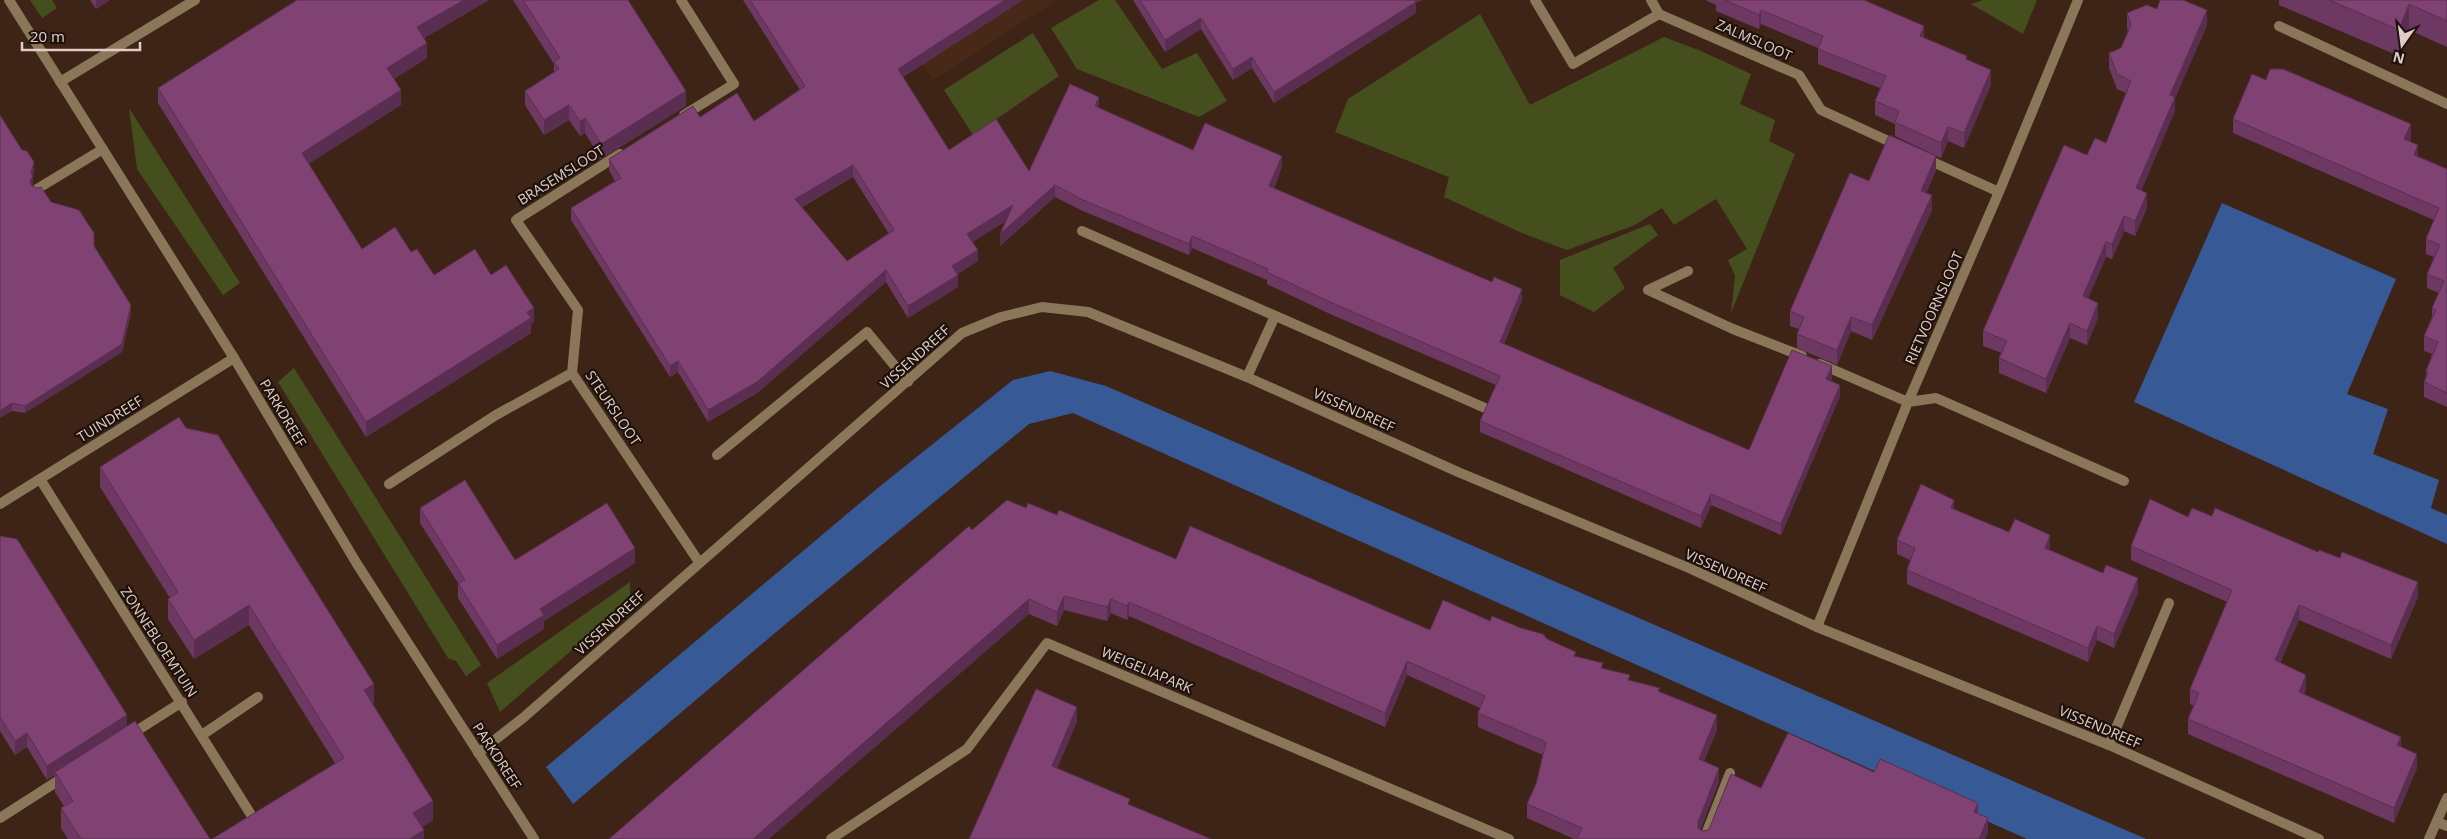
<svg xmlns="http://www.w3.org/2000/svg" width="2447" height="839" font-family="'Open Sans',sans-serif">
<rect width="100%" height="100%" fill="#3e2416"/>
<path fill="#482816" d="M 880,0 L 1057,0 L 933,80 Z"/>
<path fill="#454f1e" d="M 30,0 L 52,0 L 57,8 L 42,18 Z
M 1099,0 L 1115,0 L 1162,69 L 1197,53 L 1227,101 L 1199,117 L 1077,69 L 1051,28 Z
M 1983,0 L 2037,0 L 2023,34 L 1971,4 Z
M 1480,14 L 1530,105 L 1664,37 L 1701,51 L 1751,74 L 1740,104 L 1775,120 L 1769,141 L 1795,154 L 1731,313 L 1735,276 L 1728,260 L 1747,249 L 1716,199 L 1674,225 L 1662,208 L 1635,225 L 1567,250 L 1522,233 L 1444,197 L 1449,177 L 1335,132 L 1348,99 Z
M 1033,33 L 1059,76 L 973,135 L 944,90 Z
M 129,108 L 240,283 L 223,295 L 137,169 Z
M 1650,224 L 1658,235 L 1613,268 L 1625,288 L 1594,312 L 1560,295 L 1560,260 Z
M 294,368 L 481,665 L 466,676 L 456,661 L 448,658 L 278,382 Z
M 630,582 L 630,600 L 500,712 L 487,683 Z"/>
<path fill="#375995" d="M 2222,203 L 2396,279 L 2347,394 L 2388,409 L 2373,454 L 2439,480 L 2431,508 L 2447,515 L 2447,544 L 2134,402 Z
M 1050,371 L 1106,386 L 2146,839 L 2027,839 L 1073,413 L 1029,424 L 788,622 L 573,804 L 546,767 L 879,487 L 1013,380 Z"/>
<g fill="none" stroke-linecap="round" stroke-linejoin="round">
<path stroke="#8a775a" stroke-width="10" d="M 1535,0 L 1573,64 L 1659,14
M 202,735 L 258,697
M 2109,745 L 2169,603
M 2437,822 L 2447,826"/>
<path stroke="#8a775a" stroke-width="10" d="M 37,189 L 103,149"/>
<path stroke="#8a775a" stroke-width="10" d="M 681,0 L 734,84 L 684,115
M 1651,0 L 1659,14 L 1799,75 L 1821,110 L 1897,145
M 2279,26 L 2447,104
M 60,82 L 195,0
M 1924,158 L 1999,192
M 1082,231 L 1485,408
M 1688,271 L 1648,290 L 1733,329 L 1802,356
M 1820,364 L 1908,402 L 1936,398 L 2124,481
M 572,373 L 578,310 L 516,220 L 620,154
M 1247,377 L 1275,316
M 717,455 L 867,332 L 908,382
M 40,479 L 255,821
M 389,484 L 496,415 L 572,373 L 699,562
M 0,504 L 234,358
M 1817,627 L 1908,402 L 1999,192 L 2078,0
M 130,735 L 182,702
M 0,818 L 67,775
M 831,839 L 967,749 L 1047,643 L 1509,839
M 1704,839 L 1730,773
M 2429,839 L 2447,798"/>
<path stroke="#8a775a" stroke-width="10" d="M 9,0 L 234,358 L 357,564 L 534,839
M 478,753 L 523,718 L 962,333 L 1001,317 L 1042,307 L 1088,312 L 1247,377 L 1458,472 L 1689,568 L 1817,627 L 2109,745 L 2319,839"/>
</g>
<path fill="#6d3962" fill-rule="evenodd" d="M 90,0 L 110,0 L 96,9 Z
M 297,0 L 489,0 L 424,38 L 427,58 L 394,79 L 401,105 L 308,164 L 362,249 L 411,252 L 434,275 L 491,275 L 534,322 L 531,324 L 531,333 L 366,437 L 158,103 L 158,88 Z
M 513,0 L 628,0 L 686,106 L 601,159 L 585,133 L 580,136 L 569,120 L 544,135 L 525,105 L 525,91 L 554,72 L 554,64 Z
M 743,0 L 1023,0 L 903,77 L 949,150 L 1029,171 L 1099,108 L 1193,150 L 1282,167 L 1274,188 L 1522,300 L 1504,344 L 1749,450 L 1832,378 L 1831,381 L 1840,396 L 1781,535 L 1711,505 L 1701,528 L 1480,432 L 1480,421 L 1496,385 L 1330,314 L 1267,284 L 1267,280 L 1192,248 L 1189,255 L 1083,211 L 1055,197 L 1000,246 L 1006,221 L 972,242 L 978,261 L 957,274 L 958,287 L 908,318 L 886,282 L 757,393 L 708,422 L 678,372 L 670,377 L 571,220 L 571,208 L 615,181 L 609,170 L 609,159 L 700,117 L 754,121 L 800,90 ZM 853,177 L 889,234 L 847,261 L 802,207 Z
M 1133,0 L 1422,0 L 1416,3 L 1416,13 L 1274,103 L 1252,68 L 1233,80 L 1201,29 L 1165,52 Z
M 1705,0 L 1864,0 L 1924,38 L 1967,60 L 1991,85 L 1964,148 L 1948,141 L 1941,158 L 1895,136 L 1895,124 L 1875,115 L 1875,101 L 1880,88 L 1818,64 L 1818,48 L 1761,24 L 1759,29 L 1716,11 L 1716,5 Z
M 2279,0 L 2447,0 L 2447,47 L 2409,30 L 2399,56 L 2279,5 Z
M 2157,9 L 2207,25 L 2175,98 L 2175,111 L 2141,191 L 2147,208 L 2135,236 L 2124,231 L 2112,259 L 2106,257 L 2088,298 L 2098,318 L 2087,345 L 2070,338 L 2046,393 L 1999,373 L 1999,358 L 2002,353 L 1983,346 L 1983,331 L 2087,155 L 2106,143 L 2126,93 L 2117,89 L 2109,68 L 2109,53 L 2121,48 L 2128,32 L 2127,28 L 2127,13 Z
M 0,115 L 34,170 L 33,175 L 33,183 L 32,186 L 51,202 L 94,246 L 131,313 L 122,352 L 25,413 L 12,411 Z
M 2233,119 L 2411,138 L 2410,142 L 2418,156 L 2447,169 L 2447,407 L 2424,397 L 2424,382 L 2426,379 L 2426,371 L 2432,354 L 2424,351 L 2424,336 L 2432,317 L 2432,308 L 2439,293 L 2427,288 L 2427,274 L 2434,257 L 2426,254 L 2426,239 L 2434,220 L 2233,133 Z
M 1936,170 L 1926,193 L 1932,210 L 1872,340 L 1851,331 L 1837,365 L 1797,348 L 1797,334 L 1799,329 L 1790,326 L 1790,311 L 1869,181 Z
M 186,428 L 374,704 L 373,705 L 433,820 L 422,827 L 424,839 L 335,763 L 249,625 L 194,659 L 168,619 L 168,599 L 170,598 L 100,487 L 100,467 Z
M 420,508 L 515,560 L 635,563 L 544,621 L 544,629 L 497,659 L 458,598 L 458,583 L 420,523 Z
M 1026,508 L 1057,515 L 1176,559 L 1430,630 L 1490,621 L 1547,639 L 1576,657 L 1630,680 L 1660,692 L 1717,730 L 1704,761 L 1719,782 L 1700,830 L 1702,831 L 1708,830 L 1761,788 L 1874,772 L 1978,814 L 1988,833 L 1985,839 L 1574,839 L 1527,818 L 1527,804 L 1536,784 L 1543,755 L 1478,727 L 1478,713 L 1480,708 L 1407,675 L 1385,727 L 1129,616 L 1127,620 L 1111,613 L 1107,621 L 1064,610 L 1057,626 L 1029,614 L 972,530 Z
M 1954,509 L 2050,550 L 2138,593 L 2114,648 L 2097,640 L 2088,662 L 1907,584 L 1907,570 L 1910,560 L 1897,554 L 1897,540 Z
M 2212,516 L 2418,597 L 2391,659 L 2299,620 L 2280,663 L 2306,690 L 2304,694 L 2401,747 L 2417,768 L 2394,823 L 2188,734 L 2188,719 L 2194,706 L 2190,704 L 2190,689 L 2227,602 L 2131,560 L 2131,546 L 2188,517 Z
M 0,536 L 127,726 L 210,839 L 68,839 L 61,828 L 61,808 L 64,806 L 55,792 L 55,775 L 47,780 L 27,747 L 15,755 L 0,731 Z"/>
<path fill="#592e50" d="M 96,0 L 110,0 L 96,9 Z
M 464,0 L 489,0 L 417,42 L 417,27 Z
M 1005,0 L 1023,0 L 898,80 L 898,69 Z
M 1412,0 L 1422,0 L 1416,3 L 1416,13 L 1274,103 L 1274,92 Z
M 2409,4 L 2409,30 L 2399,56 L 2399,30 Z
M 1761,10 L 1761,24 L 1759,29 L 1759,15 Z
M 2207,10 L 2207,25 L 2175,98 L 2175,111 L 2136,203 L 2136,188 L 2170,95 Z
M 1201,18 L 1201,29 L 1165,52 L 1165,40 Z
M 1924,26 L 1924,41 L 1920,36 Z
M 427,43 L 427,58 L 387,83 L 387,68 Z
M 1252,57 L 1252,68 L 1233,80 L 1233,69 Z
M 1991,70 L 1991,85 L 1964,148 L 1964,133 Z
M 401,90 L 401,105 L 302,168 L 302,153 Z
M 686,91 L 686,106 L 601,159 L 601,144 Z
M 1099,97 L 1099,109 L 1095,106 Z
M 569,105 L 569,120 L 544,135 L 544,120 Z
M 585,118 L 585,133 L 580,136 L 580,122 Z
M 2411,124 L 2411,138 L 2404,154 L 2404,139 Z
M 1948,127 L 1948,141 L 1941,158 L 1941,143 Z
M 2418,145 L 2418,160 L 2414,155 Z
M 1282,156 L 1282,167 L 1269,197 L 1269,186 Z
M 1936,156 L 1936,170 L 1921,206 L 1921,191 Z
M 34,162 L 34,170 L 32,178 L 33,176 L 33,183 L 30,189 L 31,173 Z
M 853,165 L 853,177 L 795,210 L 795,199 Z
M 1055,185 L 1055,197 L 1000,246 L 1000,234 Z
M 2147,193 L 2147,208 L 2135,236 L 2135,221 Z
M 1932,195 L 1932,210 L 1872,340 L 1872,325 Z
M 1013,205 L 1013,216 L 967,246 L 967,234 Z
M 2124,216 L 2124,231 L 2112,259 L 2112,244 Z
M 1192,236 L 1192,248 L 1189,255 L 1189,244 Z
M 2106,242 L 2106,257 L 2083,311 L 2083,296 Z
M 978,250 L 978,261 L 952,278 L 952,266 Z
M 886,270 L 886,282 L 757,393 L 708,422 L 708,410 Z
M 958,275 L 958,287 L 908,318 L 908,306 Z
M 1522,289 L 1522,300 L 1500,353 L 1500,342 Z
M 2098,303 L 2098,318 L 2087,345 L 2087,331 Z
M 131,305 L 131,313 L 122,352 L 25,413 L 25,406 Z
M 534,308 L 534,322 L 531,324 L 531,333 L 366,437 L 366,422 Z
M 1851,317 L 1851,331 L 1837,365 L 1837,350 Z
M 2070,323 L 2070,338 L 2046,393 L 2046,379 Z
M 678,361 L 678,372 L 670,377 L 670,366 Z
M 1832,366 L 1832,378 L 1826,390 L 1826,379 Z
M 1840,385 L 1840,396 L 1781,535 L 1781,524 Z
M 12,403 L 12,411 L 0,418 L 0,411 Z
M 1711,494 L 1711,505 L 1701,528 L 1701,516 Z
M 1954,500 L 1954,514 L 1951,508 Z
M 2050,535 L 2050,549 L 2045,563 L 2045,548 Z
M 635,548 L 635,563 L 544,621 L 544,629 L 497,659 L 497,645 L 540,609 Z
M 2138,578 L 2138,593 L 2114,648 L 2114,634 Z
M 2418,582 L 2418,597 L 2391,659 L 2391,645 Z
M 1064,596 L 1064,610 L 1057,626 L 1057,612 Z
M 1029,599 L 1029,614 L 769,839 L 753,839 Z
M 1111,599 L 1111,613 L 1107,621 L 1107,607 Z
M 1129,602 L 1129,616 L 1127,620 L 1127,606 Z
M 249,605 L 249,625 L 194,659 L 194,640 Z
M 2299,605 L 2299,620 L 2275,675 L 2275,660 Z
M 2097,626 L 2097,640 L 2088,662 L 2088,648 Z
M 1407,661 L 1407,675 L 1385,727 L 1385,713 Z
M 2306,675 L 2306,690 L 2299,707 L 2299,692 Z
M 374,684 L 374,704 L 364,710 L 364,690 Z
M 1077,707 L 1077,722 L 1052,781 L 1052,766 Z
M 127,715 L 127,729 L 55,772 L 55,775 L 47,780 L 47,766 Z
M 1717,715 L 1717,730 L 1699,773 L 1699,759 Z
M 27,733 L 27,747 L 15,755 L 15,741 Z
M 2401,737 L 2401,752 L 2397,745 Z
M 2417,754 L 2417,768 L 2394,823 L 2394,808 Z
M 1719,768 L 1719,782 L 1698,836 L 1698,822 Z
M 433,801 L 433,820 L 413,833 L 413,813 Z
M 1978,803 L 1978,817 L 1974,812 Z
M 1988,818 L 1988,833 L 1985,839 L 1979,839 Z
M 424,830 L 424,839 L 410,839 Z"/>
<path fill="#7f4272" stroke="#592e50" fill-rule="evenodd" d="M 297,0 L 464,0 L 417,27 L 427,43 L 387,68 L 401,90 L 302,153 L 362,249 L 395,227 L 411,252 L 417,249 L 434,275 L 475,249 L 491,275 L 506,265 L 534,308 L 527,312 L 531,318 L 366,422 L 158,88 Z
M 523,0 L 628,0 L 686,91 L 601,144 L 585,118 L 580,122 L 569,105 L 544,120 L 525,91 L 559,69 L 554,62 L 560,58 Z
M 750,0 L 1005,0 L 898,69 L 949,150 L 996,119 L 1029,171 L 1070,84 L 1099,97 L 1095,106 L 1193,150 L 1205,123 L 1282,156 L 1269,186 L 1492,282 L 1494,277 L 1522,289 L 1500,342 L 1749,450 L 1792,350 L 1832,366 L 1826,379 L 1840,385 L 1781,524 L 1711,494 L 1701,516 L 1480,421 L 1500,376 L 1330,302 L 1267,272 L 1268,269 L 1192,236 L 1189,244 L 1083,200 L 1055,185 L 1000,234 L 1013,205 L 967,234 L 978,250 L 952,266 L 958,275 L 908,306 L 886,270 L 757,382 L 708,410 L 678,361 L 670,366 L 571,208 L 621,178 L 609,159 L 693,106 L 700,117 L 737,93 L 754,121 L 805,86 ZM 853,165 L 894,230 L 847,261 L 795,199 Z
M 1140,0 L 1415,0 L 1416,2 L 1274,92 L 1252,57 L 1233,69 L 1201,18 L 1165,40 Z
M 1725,0 L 1864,0 L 1924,26 L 1920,36 L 1967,56 L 1966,59 L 1991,70 L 1964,133 L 1948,127 L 1941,143 L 1895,122 L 1899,111 L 1875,101 L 1886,76 L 1818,49 L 1823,36 L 1761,10 L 1759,15 Z
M 2160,0 L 2183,0 L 2207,10 L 2170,95 L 2175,97 L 2136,188 L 2147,193 L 2135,221 L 2124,216 L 2112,244 L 2106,242 L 2083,296 L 2098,303 L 2087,331 L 2070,323 L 2046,379 L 1999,358 L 2007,341 L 1983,331 L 2064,145 L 2087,155 L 2095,138 L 2106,143 L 2131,81 L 2117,74 L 2109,53 L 2121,48 L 2131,25 L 2127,13 L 2147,5 L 2157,9 Z
M 2329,0 L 2447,0 L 2447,21 L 2409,4 L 2399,30 Z
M 2270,69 L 2283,69 L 2411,124 L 2404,139 L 2418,145 L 2414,155 L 2447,169 L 2447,393 L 2424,382 L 2428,372 L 2426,371 L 2438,342 L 2424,336 L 2436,310 L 2432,308 L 2444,281 L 2427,274 L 2440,245 L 2426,239 L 2439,208 L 2233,119 L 2252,74 L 2266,80 Z
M 0,115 L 22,150 L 27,151 L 34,162 L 31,173 L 33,176 L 30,181 L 31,185 L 37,188 L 41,187 L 51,202 L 79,210 L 94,233 L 94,246 L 131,305 L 122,344 L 25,406 L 12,403 L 0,411 Z
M 1889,135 L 1936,156 L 1921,191 L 1932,195 L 1872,325 L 1851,317 L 1837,350 L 1797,334 L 1804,317 L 1790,311 L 1850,173 L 1869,181 Z
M 179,417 L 186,428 L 218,435 L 374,684 L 364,690 L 433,801 L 413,813 L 424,830 L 410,839 L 212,839 L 344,758 L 249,605 L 194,640 L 168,599 L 178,592 L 100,467 Z
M 465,480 L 515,560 L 607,503 L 635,548 L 540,609 L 544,615 L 497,645 L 458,583 L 465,580 L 420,508 Z
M 1921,484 L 1954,500 L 1951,508 L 2009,532 L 2015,519 L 2050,535 L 2045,548 L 2103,573 L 2106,565 L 2138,578 L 2114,634 L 2097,626 L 2088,648 L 1907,570 L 1915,548 L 1897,540 Z
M 2150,499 L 2188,517 L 2192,508 L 2212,516 L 2215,508 L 2318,552 L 2319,550 L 2340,558 L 2342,552 L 2418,582 L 2391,645 L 2299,605 L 2275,660 L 2306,675 L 2299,692 L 2401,737 L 2397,745 L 2417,754 L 2394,808 L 2188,719 L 2199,693 L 2190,689 L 2232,590 L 2131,546 Z
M 1007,500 L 1026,508 L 1028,503 L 1057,515 L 1059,510 L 1176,559 L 1190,526 L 1430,630 L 1443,600 L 1490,621 L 1492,616 L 1521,628 L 1543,634 L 1547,639 L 1576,652 L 1574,656 L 1603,663 L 1601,668 L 1630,675 L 1628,680 L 1660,688 L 1658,691 L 1717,715 L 1699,759 L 1719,768 L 1698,822 L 1698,828 L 1702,831 L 1708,830 L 1710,827 L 1731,774 L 1761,788 L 1788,733 L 1874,772 L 1880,759 L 1978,803 L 1974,812 L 1988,818 L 1979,839 L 1577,839 L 1582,828 L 1527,804 L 1536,784 L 1546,742 L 1478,713 L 1485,696 L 1407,661 L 1385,713 L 1129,602 L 1127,606 L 1111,599 L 1107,607 L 1064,596 L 1057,612 L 1029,599 L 753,839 L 609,839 L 969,526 L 972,530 Z
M 0,536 L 17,539 L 127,715 L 47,766 L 27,733 L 15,741 L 0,717 Z
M 1036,689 L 1077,707 L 1052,766 L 1130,799 L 1128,804 L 1211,839 L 969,839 Z
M 135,721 L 210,839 L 81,839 L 61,808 L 73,801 L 55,772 Z"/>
<g text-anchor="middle" stroke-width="4.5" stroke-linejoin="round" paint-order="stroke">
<g font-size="14" fill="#e0cec6" stroke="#1d110b">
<text transform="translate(1754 40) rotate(24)" y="5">ZALMSLOOT</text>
<text transform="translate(561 175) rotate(-32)" y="5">BRASEMSLOOT</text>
<text transform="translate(1934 308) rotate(-66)" y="5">RIETVOORNSLOOT</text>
<text transform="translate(915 357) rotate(-42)" y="5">VISSENDREEF</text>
<text transform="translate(613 408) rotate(56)" y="5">STEURSLOOT</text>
<text transform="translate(1354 410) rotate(24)" y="5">VISSENDREEF</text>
<text transform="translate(283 413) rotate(59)" y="5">PARKDREEF</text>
<text transform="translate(110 419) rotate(-32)" y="5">TUINDREEF</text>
<text transform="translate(1726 571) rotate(24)" y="5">VISSENDREEF</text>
<text transform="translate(610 623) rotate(-42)" y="5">VISSENDREEF</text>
<text transform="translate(159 642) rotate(57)" y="5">ZONNEBLOEMTUIN</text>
<text transform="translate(1147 670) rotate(23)" y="5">WEIGELIAPARK</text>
<text transform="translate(2100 727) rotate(23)" y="5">VISSENDREEF</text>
<text transform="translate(497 756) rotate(57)" y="5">PARKDREEF</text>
</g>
</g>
<g transform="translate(2402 45) rotate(194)" stroke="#1d110b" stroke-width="4" paint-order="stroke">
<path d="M0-4L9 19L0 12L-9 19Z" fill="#e0cec6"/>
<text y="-8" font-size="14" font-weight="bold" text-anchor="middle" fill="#e0cec6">N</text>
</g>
<path d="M22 42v8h118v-8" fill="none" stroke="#e0cec6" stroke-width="2.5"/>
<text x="30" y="42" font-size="15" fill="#e0cec6" stroke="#1d110b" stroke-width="4" paint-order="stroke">20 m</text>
</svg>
